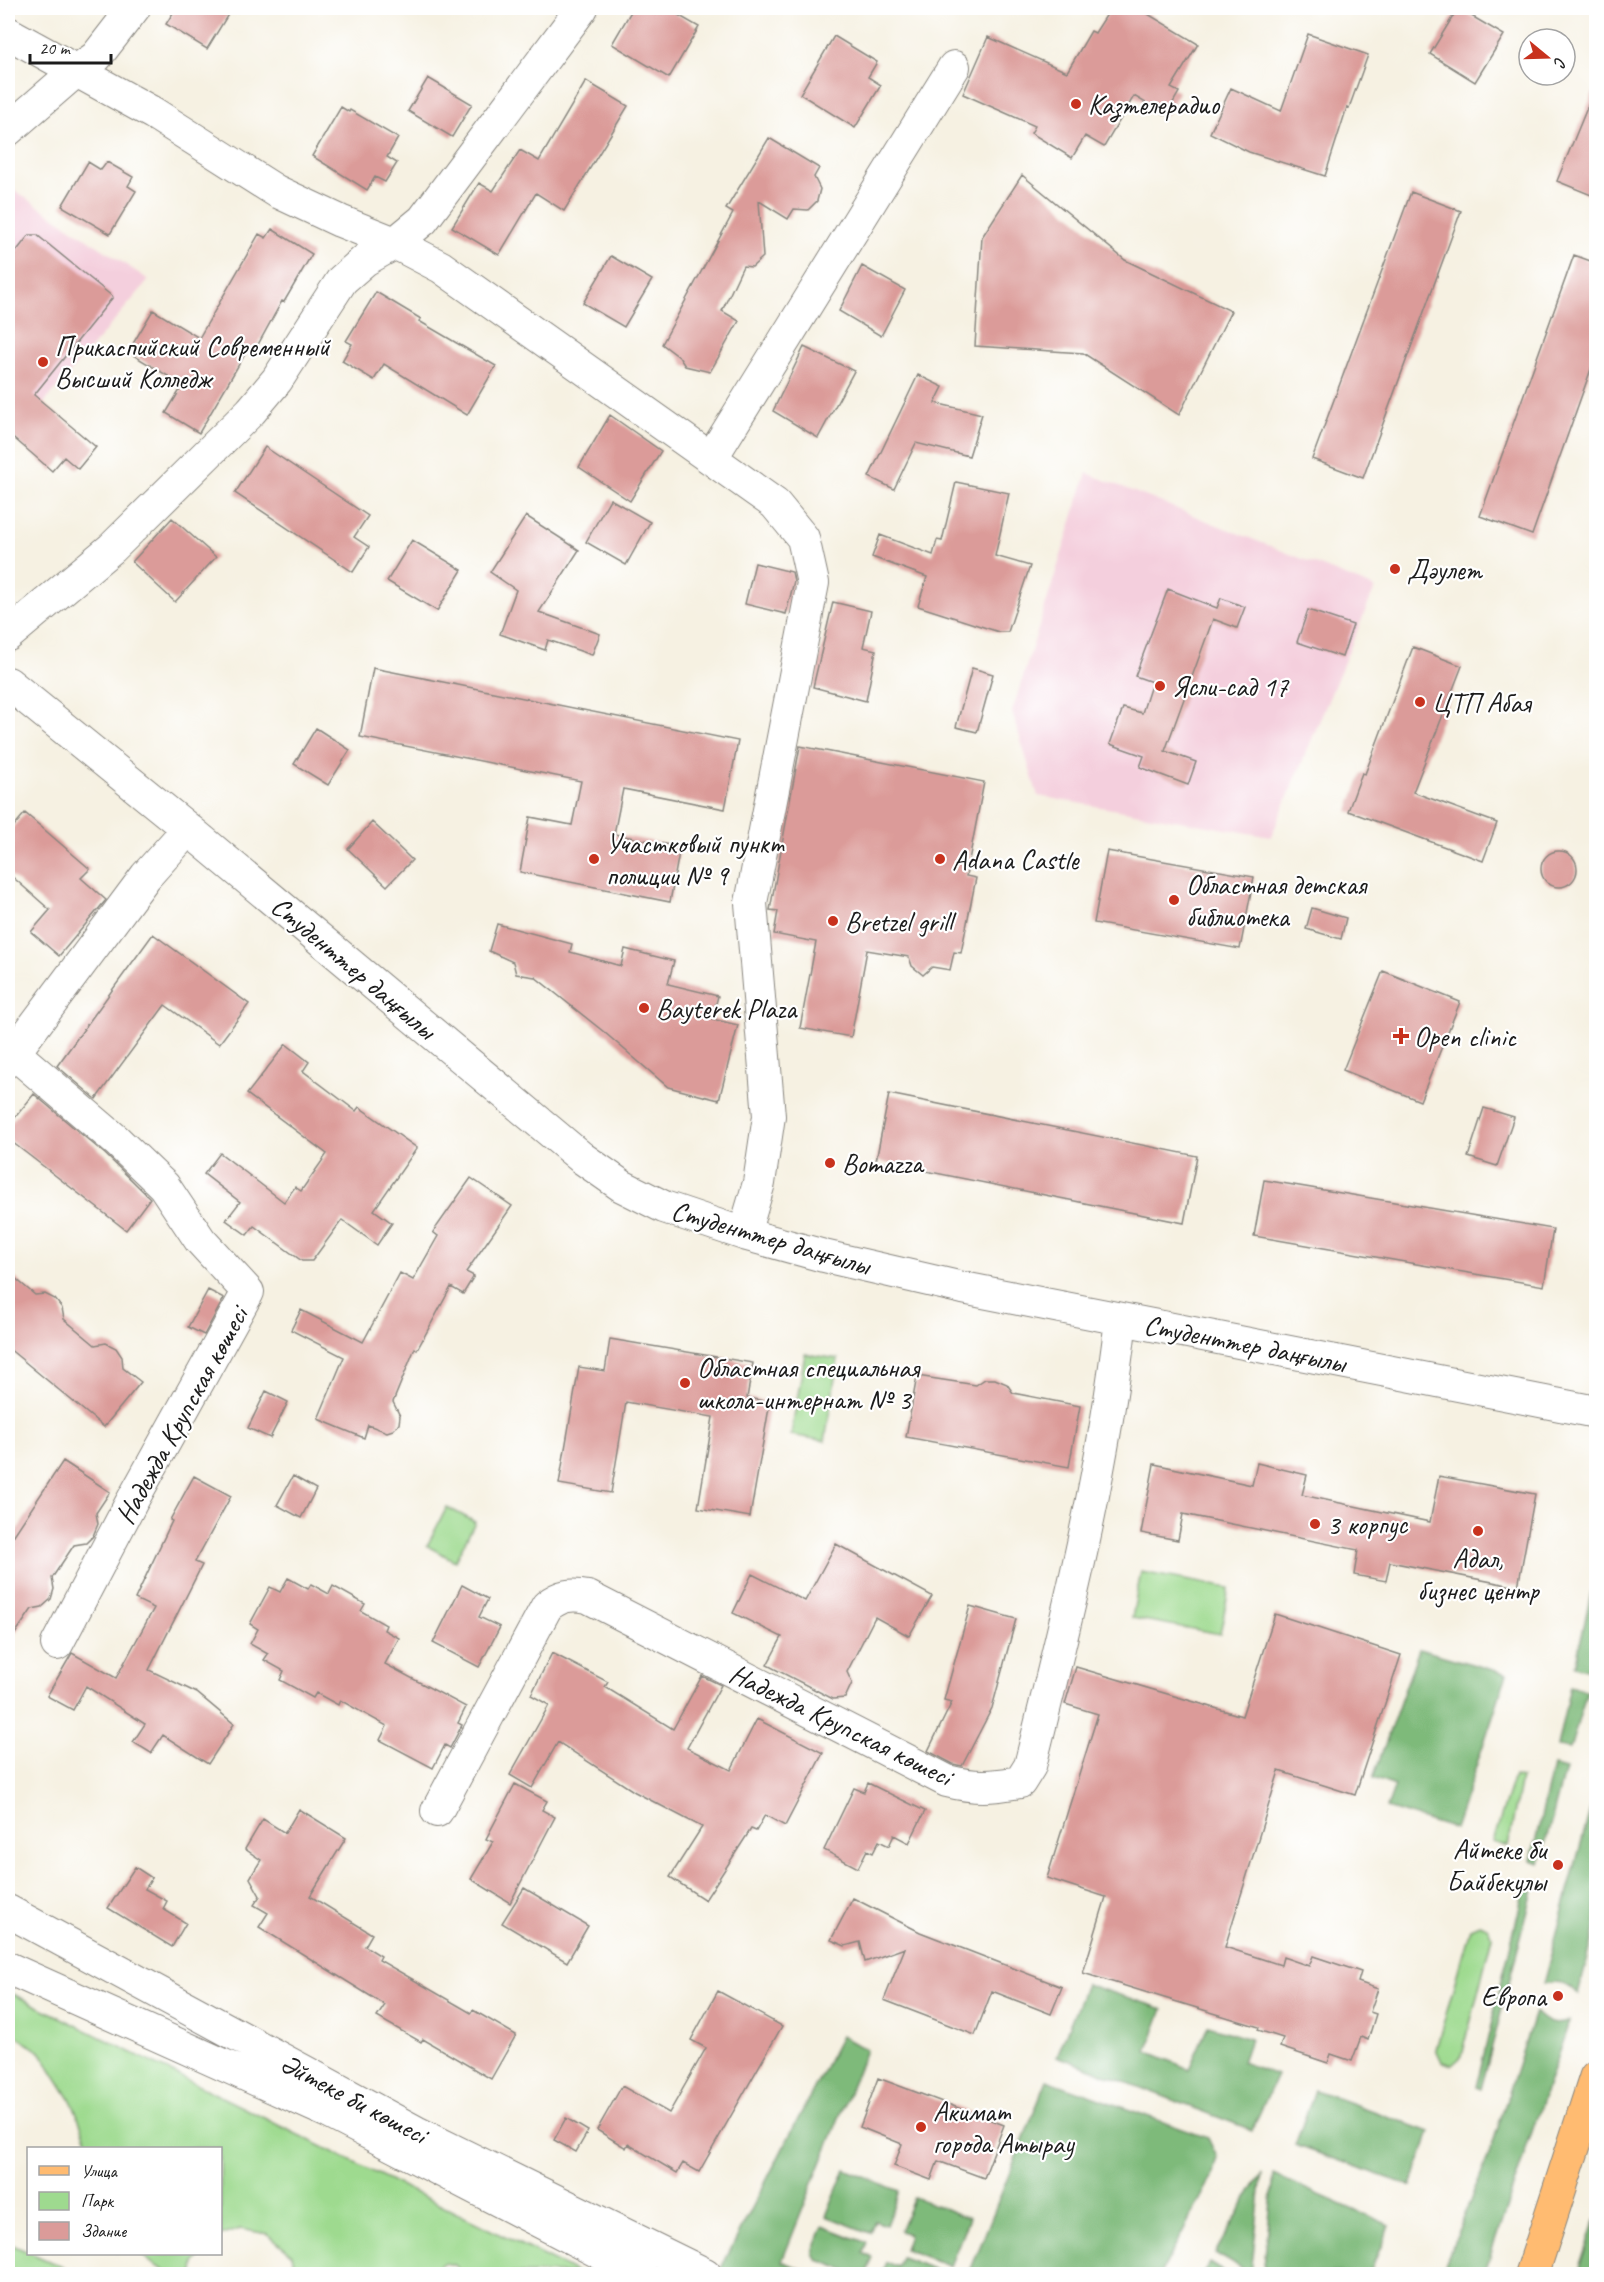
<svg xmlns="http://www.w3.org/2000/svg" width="1604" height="2282" font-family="Caveat,sans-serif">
<rect width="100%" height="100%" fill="#fff"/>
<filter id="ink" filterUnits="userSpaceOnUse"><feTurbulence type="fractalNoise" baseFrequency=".0167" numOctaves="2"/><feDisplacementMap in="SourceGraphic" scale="12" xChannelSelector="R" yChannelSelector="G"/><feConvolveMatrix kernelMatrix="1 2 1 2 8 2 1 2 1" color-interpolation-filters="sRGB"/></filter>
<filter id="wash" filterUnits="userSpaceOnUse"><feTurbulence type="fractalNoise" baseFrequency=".008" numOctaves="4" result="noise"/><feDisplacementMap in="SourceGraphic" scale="24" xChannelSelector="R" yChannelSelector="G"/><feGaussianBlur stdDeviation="1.35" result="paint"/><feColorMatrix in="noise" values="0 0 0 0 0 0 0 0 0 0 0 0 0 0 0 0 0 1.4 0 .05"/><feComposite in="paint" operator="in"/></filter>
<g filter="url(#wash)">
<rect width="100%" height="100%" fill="#f6f1e2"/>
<path fill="#f4cfdd" d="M 8,186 L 149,280 L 8,445 Z
M 1087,473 L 1375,588 L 1271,837 L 1038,796 L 1012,712 Z"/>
<path fill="#9eda8f" stroke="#5d7b56" stroke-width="1.5" d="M 805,1354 L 838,1359 L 825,1441 L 791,1435 Z
M 447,1507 L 475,1522 L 455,1561 L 427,1546 Z
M 1141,1572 L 1229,1588 L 1220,1634 L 1132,1618 Z
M 1514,1776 L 1521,1778 L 1508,1847 L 1493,1842 Z
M 1479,1924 L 1487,1927 L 1492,1936 L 1462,2056 L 1452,2065 L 1442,2062 L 1436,2049 L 1470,1928 Z
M 13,1994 L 578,2273 L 463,2274 L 455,2265 L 443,2263 L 433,2271 L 432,2274 L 296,2274 L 292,2254 L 268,2234 L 240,2229 L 221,2236 L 220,2148 L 115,2148 L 102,2143 L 90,2148 L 72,2102 L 41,2053 L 8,2030 L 8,2006 Z
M 8,2243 L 78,2274 L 19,2274 L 8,2269 Z
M 141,2254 L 202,2254 L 195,2262 L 194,2274 C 169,2274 159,2271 141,2254 Z"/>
<path fill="#7eba7a" stroke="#4d6b4b" stroke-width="1.5" d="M 1596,1571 L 1596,1659 L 1593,1671 L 1575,1666 Z
M 1419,1649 L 1507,1674 L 1455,1829 L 1387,1808 L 1395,1786 L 1373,1778 Z
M 1570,1686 L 1587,1691 L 1570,1749 L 1557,1747 Z
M 1553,1766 L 1565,1769 L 1540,1863 L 1531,1860 Z
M 1596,1788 L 1596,1926 L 1578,1995 C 1567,1982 1559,1980 1543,1984 Z
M 1526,1881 L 1535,1883 L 1481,2089 L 1476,2087 Z
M 1086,1984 L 1163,2009 L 1147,2051 L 1189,2069 L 1208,2026 L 1250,2039 L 1242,2062 L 1277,2075 L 1252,2130 L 1057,2056 Z
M 1535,2012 C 1547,2024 1553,2026 1569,2022 L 1484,2274 L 1441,2274 L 1490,2152 Z
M 841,2036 L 866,2050 L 782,2261 L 813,2274 L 718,2274 Z
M 1047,2080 L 1208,2138 L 1217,2157 L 1212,2177 L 1160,2274 L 969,2274 Z
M 1315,2090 L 1430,2132 L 1411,2186 L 1295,2145 Z
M 845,2169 L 899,2191 L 886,2225 L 875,2221 L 870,2233 L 826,2216 Z
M 1262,2173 L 1251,2274 L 1215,2253 Z
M 1274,2175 L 1390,2226 L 1369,2274 L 1263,2274 Z
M 914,2197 L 969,2218 L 950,2266 L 904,2249 L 909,2234 L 900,2231 Z
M 1596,2219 L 1596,2274 L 1578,2274 Z
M 823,2226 L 867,2243 L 863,2253 L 873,2258 L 866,2274 L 856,2274 L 818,2260 L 814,2255 L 814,2249 Z
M 901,2257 L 947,2274 L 881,2274 L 886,2262 L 897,2267 Z
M 1210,2263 L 1228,2274 L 1204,2274 Z"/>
<g id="blocks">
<path fill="#db9b99" d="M 176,8 L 232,8 L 207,49 L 166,24 Z
M 633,8 L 666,8 L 699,27 L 669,78 L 612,44 Z
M 1111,8 L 1138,8 L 1198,44 L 1171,88 L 1179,92 L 1166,115 L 1134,96 L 1104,147 L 1085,136 L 1072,158 L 1031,133 L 1035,126 L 963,94 L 988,37 L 1067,72 L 1091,31 L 1095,33 Z
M 1458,8 L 1504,35 L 1475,82 L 1430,54 Z
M 1308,34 L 1368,55 L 1349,108 L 1347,107 L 1325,176 L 1249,152 L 1210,133 L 1231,88 L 1281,111 Z
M 834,36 L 877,62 L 868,77 L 881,85 L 855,128 L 800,94 Z
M 428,78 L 472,104 L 452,137 L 408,111 Z
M 586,81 L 628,106 L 564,211 L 536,193 L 499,255 L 452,227 L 479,183 L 493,191 L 520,150 L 539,161 Z
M 1596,86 L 1596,197 L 1557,181 Z
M 341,107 L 349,112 L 350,110 L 398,138 L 387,157 L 397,163 L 385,182 L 375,177 L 367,190 L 312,156 Z
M 769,138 L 819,168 L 814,177 L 820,189 L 817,201 L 808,210 L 794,209 L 788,219 L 759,201 L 763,257 L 752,267 L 743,266 L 722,311 L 739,321 L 710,372 L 685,366 L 679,357 L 662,344 L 733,213 L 726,209 Z
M 88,162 L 101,170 L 107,162 L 133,177 L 128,186 L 136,191 L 110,234 L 62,206 Z
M 1022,175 L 1125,260 L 1231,311 L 1179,415 L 1083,353 L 975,346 L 982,237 Z
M 1411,192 L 1461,211 L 1363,478 L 1312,459 Z
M 272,229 L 312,254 L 284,302 L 282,301 L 255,350 L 249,347 L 199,433 L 166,413 L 183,385 L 128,352 L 153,310 L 199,338 L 259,234 L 266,238 Z
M 29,235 L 37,235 L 113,297 L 34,395 L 96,447 L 78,469 L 64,457 L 52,471 L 8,433 L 8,262 Z
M 1574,255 L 1596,263 L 1596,355 L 1532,535 L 1480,516 Z
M 611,256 L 652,280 L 624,327 L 583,303 Z
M 862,266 L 905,290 L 881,336 L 839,311 Z
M 376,292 L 421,319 L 419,321 L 496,366 L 467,415 L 384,364 L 374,380 L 342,361 L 352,344 L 346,341 Z
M 804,347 L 854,371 L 818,438 L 773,411 Z
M 918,375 L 943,387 L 935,403 L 982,414 L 969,456 L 916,443 L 894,489 L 869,477 Z
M 610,415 L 661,451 L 630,501 L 579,467 Z
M 265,447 L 368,516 L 354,537 L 369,547 L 353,572 L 235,493 Z
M 956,482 L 1009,493 L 995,556 L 1030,566 L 1008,632 L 999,632 L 918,606 L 927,577 L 872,557 L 880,535 L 933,555 L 937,540 L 942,541 Z
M 610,499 L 650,522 L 626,565 L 586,542 Z
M 526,516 L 579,550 L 539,612 L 600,634 L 592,655 L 548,640 L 545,650 L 500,634 L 516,590 L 490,572 Z
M 172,518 L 216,557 L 175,602 L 132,562 Z
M 412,540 L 462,570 L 437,611 L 387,581 Z
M 755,563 L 792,572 L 794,581 L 786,614 L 745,604 Z
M 1168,589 L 1217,608 L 1221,598 L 1245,607 L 1237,628 L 1213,619 L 1165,751 L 1196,762 L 1188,785 L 1140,767 L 1144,756 L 1110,744 L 1123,708 L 1142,713 L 1152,682 L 1135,676 Z
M 833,602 L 871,611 L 863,647 L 876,650 L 866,701 L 813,687 Z
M 1308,610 L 1353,625 L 1342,657 L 1297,642 Z
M 1413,647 L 1462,666 L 1413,792 L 1497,823 L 1483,861 L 1348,811 L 1362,773 L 1365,774 Z
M 373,668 L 738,741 L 725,809 L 623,789 L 614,834 L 680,847 L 670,902 L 520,872 L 530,817 L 572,825 L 581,781 L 360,737 Z
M 972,668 L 993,674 L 977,732 L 956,727 Z
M 316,728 L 350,750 L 328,785 L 294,764 Z
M 800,746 L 984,782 L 966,876 L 976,878 L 961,953 L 954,952 L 950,970 L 932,967 L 923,975 L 912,966 L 909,957 L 867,950 L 851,1037 L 800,1028 L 816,942 L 774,934 L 778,911 L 770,910 Z
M 25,813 L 90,869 L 81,878 L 106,900 L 59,956 L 31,932 L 50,910 L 8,873 L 8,833 Z
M 372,822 L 412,860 L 387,886 L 348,849 Z
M 1107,851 L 1254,877 L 1240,949 L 1094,923 Z
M1541 869a18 18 0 1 1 36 0a18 18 0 1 1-36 0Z
M 1312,908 L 1346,918 L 1341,939 L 1306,929 Z
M 497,924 L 572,944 L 570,952 L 621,966 L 625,949 L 674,961 L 668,984 L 718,996 L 712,1019 L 738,1025 L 719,1100 L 668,1087 L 604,1032 L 535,977 L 516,974 L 513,962 L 489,951 Z
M 153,934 L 249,1004 L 219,1044 L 165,1005 L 96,1099 L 57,1066 Z
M 1383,971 L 1460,1002 L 1420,1101 L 1343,1070 Z
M 286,1044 L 309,1062 L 303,1071 L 356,1111 L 359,1107 L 417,1148 L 374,1210 L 392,1223 L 377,1245 L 342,1220 L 312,1261 L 302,1261 L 254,1226 L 247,1235 L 226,1220 L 240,1202 L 204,1174 L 220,1153 L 284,1202 L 295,1187 L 301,1191 L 327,1154 L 247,1094 Z
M 34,1094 L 105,1154 L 150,1198 L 126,1230 L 8,1139 L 8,1126 Z
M 889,1094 L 1197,1156 L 1184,1223 L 876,1161 Z
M 1484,1108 L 1514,1117 L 1497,1166 L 1468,1157 Z
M 471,1178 L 512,1206 L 466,1272 L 474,1276 L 463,1294 L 451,1287 L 417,1350 L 415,1348 L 393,1402 L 400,1416 L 399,1424 L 393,1430 L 387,1432 L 368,1425 L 364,1438 L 318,1419 L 344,1357 L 291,1330 L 301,1310 L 363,1342 L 400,1273 L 413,1280 L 438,1236 L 433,1232 Z
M 1264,1180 L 1553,1229 L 1544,1286 L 1254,1236 Z
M 8,1272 L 35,1295 L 45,1294 L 55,1299 L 62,1308 L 64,1319 L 95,1345 L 106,1343 L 116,1348 L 122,1357 L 123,1368 L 141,1382 L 104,1427 L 8,1348 Z
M 208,1290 L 224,1298 L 204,1335 L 188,1327 Z
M 610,1339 L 753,1363 L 747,1398 L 770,1402 L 750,1517 L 698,1508 L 713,1417 L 626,1402 L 611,1493 L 559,1484 L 579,1367 L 605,1371 Z
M 917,1376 L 976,1385 L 985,1379 L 995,1379 L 1007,1384 L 1013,1393 L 1080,1406 L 1069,1467 L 906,1437 Z
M 266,1391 L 288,1402 L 270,1438 L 248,1428 Z
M 63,1461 L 110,1492 L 96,1513 L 98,1524 L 93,1536 L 86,1543 L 74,1545 L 52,1578 L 54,1589 L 51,1599 L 42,1607 L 32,1609 L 8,1644 L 8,1544 Z
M 1257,1463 L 1307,1475 L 1302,1495 L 1430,1522 L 1439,1476 L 1535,1494 L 1518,1587 L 1390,1562 L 1386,1581 L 1354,1575 L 1358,1550 L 1183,1514 L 1178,1540 L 1141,1533 L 1154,1464 L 1252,1485 Z
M 194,1476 L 231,1496 L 195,1562 L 202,1565 L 149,1670 L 197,1693 L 234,1724 L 208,1764 L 163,1735 L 151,1753 L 133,1742 L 145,1724 L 86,1686 L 73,1710 L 47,1696 L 72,1653 L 116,1678 L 154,1608 L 135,1599 L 172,1521 L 170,1520 Z
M 293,1476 L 316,1489 L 301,1518 L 277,1505 Z
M 836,1544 L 932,1596 L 909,1636 L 875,1617 L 847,1672 L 852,1683 L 845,1698 L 833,1699 L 767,1665 L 782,1637 L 733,1613 L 752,1574 L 805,1601 Z
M 288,1578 L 308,1589 L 311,1584 L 329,1594 L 333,1586 L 365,1604 L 361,1611 L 386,1625 L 384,1630 L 399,1638 L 385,1664 L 466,1707 L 458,1723 L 462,1725 L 450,1748 L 445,1745 L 433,1768 L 380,1740 L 387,1726 L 340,1700 L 338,1705 L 316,1693 L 313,1698 L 280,1680 L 284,1671 L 264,1660 L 268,1654 L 250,1644 L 258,1629 L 250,1624 L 270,1587 L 280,1592 Z
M 462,1585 L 488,1599 L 479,1617 L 500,1627 L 479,1667 L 433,1643 Z
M 970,1606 L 1016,1619 L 992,1708 L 962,1766 L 953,1764 L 928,1751 L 952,1702 L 944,1700 Z
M 1275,1614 L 1401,1655 L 1355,1795 L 1279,1771 L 1225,1947 L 1281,1965 L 1283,1957 L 1309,1966 L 1313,1956 L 1361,1972 L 1358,1982 L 1378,1989 L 1370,2012 L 1376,2014 L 1368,2040 L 1361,2037 L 1352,2061 L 1331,2054 L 1328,2063 L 1280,2047 L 1283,2038 L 1258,2030 L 1259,2027 L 1083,1973 L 1106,1897 L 1047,1878 L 1098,1714 L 1065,1704 L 1076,1667 L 1242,1716 Z
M 552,1653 L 608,1682 L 605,1687 L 673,1729 L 702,1676 L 721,1685 L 687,1748 L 731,1770 L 757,1719 L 823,1753 L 785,1826 L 765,1815 L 756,1831 L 751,1829 L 705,1900 L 670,1877 L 702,1827 L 635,1792 L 558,1742 L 532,1788 L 510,1775 L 549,1705 L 531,1695 Z
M 868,1783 L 925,1811 L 909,1843 L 894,1835 L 889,1846 L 879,1841 L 873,1853 L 867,1850 L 858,1868 L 824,1850 L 854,1788 L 864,1792 Z
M 515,1784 L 547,1801 L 542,1810 L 555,1817 L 510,1903 L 471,1879 L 493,1842 L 486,1839 Z
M 299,1809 L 346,1838 L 310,1896 L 372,1934 L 365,1946 L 381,1956 L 379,1960 L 471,2013 L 473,2010 L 516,2035 L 491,2079 L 423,2039 L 421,2042 L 377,2017 L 385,2005 L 259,1927 L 268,1913 L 254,1905 L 260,1896 L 250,1878 L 261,1860 L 245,1849 L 263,1819 L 285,1833 Z
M 135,1867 L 152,1878 L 145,1889 L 167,1901 L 163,1909 L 186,1923 L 172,1947 L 108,1908 Z
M 524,1888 L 588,1926 L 567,1962 L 502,1923 Z
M 853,1898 L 920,1932 L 1062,1987 L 1051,2014 L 992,1991 L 975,2035 L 884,2000 L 905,1948 L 865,1962 L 860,1942 L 845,1946 L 831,1940 Z
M 718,1991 L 782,2026 L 699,2172 L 683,2163 L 677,2173 L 628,2144 L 626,2148 L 597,2130 L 622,2086 L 669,2113 L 706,2048 L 691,2040 Z
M 878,2078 L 1004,2125 L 984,2178 L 938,2161 L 931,2180 L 894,2166 L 902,2144 L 860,2127 Z
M 566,2118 L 588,2131 L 576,2152 L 554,2140 Z"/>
</g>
</g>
<g filter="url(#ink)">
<use href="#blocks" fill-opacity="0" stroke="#89867f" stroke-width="1.5"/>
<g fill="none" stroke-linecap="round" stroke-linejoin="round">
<g stroke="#89867f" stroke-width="34">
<path id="minor" d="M 8,33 L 153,113 L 276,191 L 340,221 L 395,243 L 441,267 L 775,504 L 803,538 L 813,583 L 751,903 L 769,1116 L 759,1183 L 744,1234
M 8,130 L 76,71 L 96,57 L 134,8
M 712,457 L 954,67
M 8,635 L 112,548 L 251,411 L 277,380 L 342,280 L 365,260 L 395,243 L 423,220 L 582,8
M 8,683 L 188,829 L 582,1158 L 622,1186 L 664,1207 L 744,1234 L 824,1256 L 963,1288 L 1596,1412
M 14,1053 L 117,1141 L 164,1186 L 200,1240 L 248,1292 L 131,1503 L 57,1644
M 8,1061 L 146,876 L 188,829
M 437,1811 L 547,1606 C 561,1595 571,1594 588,1597 L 947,1781 C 975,1788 991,1787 1020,1782 L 1030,1766 C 1067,1618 1104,1470 1121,1319
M 8,1911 L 416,2132 L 705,2274
M 8,1968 L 326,2111 L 641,2274"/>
</g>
<g stroke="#89867f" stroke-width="35">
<path id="major" d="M 1532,2274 L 1596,2077"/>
</g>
<use href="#minor" stroke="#fff" stroke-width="32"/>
<use href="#major" stroke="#ffbb71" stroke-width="33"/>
</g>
</g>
<g fill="#c8321e" stroke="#fff" stroke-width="2">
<circle cx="1076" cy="104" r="6"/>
<circle cx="43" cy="362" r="6"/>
<circle cx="1395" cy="569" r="6"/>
<circle cx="1160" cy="686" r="6"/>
<circle cx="1420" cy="702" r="6"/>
<circle cx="594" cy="859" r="6"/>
<circle cx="940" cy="859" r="6"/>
<circle cx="1174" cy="900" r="6"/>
<circle cx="833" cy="921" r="6"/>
<circle cx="644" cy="1008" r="6"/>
<path d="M1398 1027h6v6h6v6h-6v6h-6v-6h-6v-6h6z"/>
<circle cx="830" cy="1163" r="6"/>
<circle cx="685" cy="1383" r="6"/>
<circle cx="1315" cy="1524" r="6"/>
<circle cx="1478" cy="1531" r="6"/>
<circle cx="1558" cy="1865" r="6"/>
<circle cx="1558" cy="1996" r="6"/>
<circle cx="921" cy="2127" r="6"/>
</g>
<g text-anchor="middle" stroke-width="4.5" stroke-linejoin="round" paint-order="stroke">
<g font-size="28" fill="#1c1c1c" stroke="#fff" text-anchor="start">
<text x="1088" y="114">Казтелерадио</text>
<text x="55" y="356">Прикаспийский Современный<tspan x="55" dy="32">Высший Колледж</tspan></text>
<text x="1407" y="579">Дәулет</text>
<text x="1172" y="696">Ясли-сад 17</text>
<text x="1432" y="712">ЦТП Абая</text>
<text x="606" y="853">Участковый пункт<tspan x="606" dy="32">полиции № 9</tspan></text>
<text x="952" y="869">Adana Сastle</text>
<text x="1186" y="894">Областная детская<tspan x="1186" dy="32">библиотека</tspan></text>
<text x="845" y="931">Bretzel grill</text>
<text x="656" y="1018">Bayterek Plaza</text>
<text x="1414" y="1046">Open clinic</text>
<text x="842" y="1173">Bomazza</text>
<text x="697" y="1377">Областная специальная<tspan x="697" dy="32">школа-интернат № 3</tspan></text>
<text x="1327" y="1534">3 корпус</text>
<text x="1478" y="1568" text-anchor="middle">Адал,<tspan x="1478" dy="32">бизнес центр</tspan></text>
<text x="1546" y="1859" text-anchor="end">Айтеке би<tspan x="1546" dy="32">Байбекулы</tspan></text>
<text x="1546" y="2006" text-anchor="end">Европа</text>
<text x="933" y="2121">Акимат<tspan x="933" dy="32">города Атырау</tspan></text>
</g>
<g font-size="28" fill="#1c1c1c" stroke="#fff">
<text transform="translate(354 967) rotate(40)" y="10">Студенттер даңғылы</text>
<text transform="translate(771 1237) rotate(16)" y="10">Студенттер даңғылы</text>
<text transform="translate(1245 1343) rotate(11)" y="10">Студенттер даңғылы</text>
<text transform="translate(181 1415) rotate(-61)" y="10">Надежда Крупская көшесі</text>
<text transform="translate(841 1724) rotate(26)" y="10">Надежда Крупская көшесі</text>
<text transform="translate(354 2098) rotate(28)" y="10">Әйтеке би көшесі</text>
</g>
</g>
<rect width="1604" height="2282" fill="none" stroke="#fff" stroke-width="30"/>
<rect x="27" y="2147" width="195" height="108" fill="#ffffff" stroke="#a4a4a4" stroke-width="1.5"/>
<rect x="39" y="2166" width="30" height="9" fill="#ffbb71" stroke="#a4a4a4" stroke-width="1.5"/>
<text x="81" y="2177" font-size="18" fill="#1c1c1c">Улица</text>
<rect x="39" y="2192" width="30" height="18" fill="#9eda8f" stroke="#a4a4a4" stroke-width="1.5"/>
<text x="81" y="2207" font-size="18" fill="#1c1c1c">Парк</text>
<rect x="39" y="2222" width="30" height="18" fill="#db9b99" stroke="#a4a4a4" stroke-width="1.5"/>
<text x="81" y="2237" font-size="18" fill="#1c1c1c">Здание</text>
<g transform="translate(1547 57) rotate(109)"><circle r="28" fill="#ffffff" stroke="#a4a4a4" stroke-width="1.5"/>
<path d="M0-4.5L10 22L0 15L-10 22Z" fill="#c8321e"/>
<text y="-9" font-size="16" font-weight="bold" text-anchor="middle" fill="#1c1c1c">С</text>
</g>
<path d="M30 54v9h81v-9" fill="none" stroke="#1c1c1c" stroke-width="3"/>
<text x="39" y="54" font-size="18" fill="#1c1c1c" stroke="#ffffff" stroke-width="4.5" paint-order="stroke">20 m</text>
</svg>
